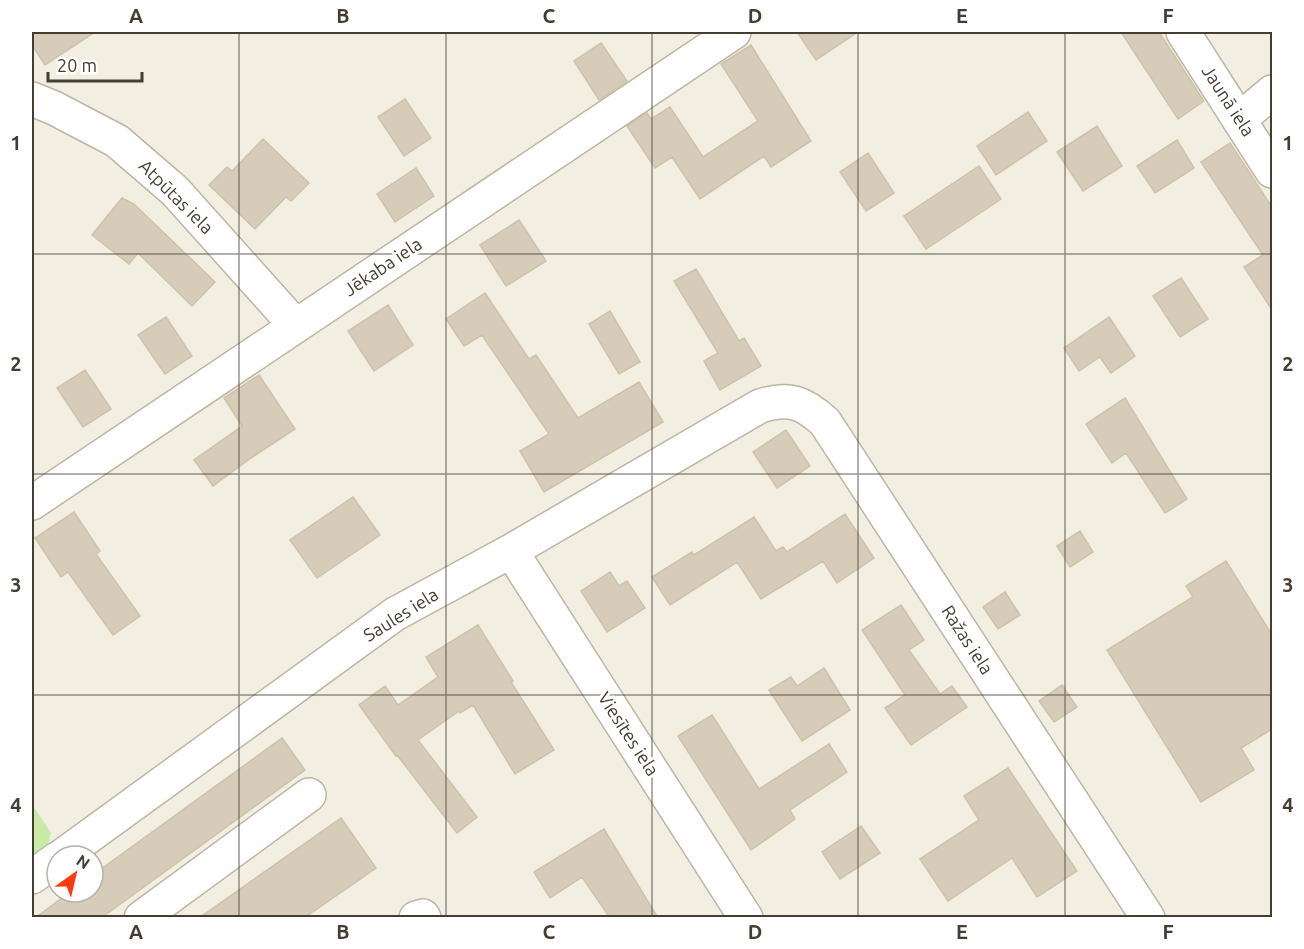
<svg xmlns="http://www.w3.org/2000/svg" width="1304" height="949" font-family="Ubuntu,sans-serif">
<rect width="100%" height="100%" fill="#f2eee1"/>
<path fill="#c9e9a7" d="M 32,804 L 51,833 L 46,852 L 32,864 Z"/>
<path fill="#d7ccb9" stroke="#cfc2a9" stroke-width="1.5" d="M 32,32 L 95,32 L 45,65 L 32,45 Z
M 797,32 L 858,32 L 816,60 Z
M 1121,32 L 1159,32 L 1204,101 L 1178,119 Z
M 601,43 L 627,81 L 599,100 L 574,61 Z
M 751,45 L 811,141 L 771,167 L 764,156 L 700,199 L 672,157 L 655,168 L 627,126 L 647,113 L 651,119 L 670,107 L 703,157 L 758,121 L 721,64 Z
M 405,99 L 431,138 L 404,156 L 378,117 Z
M 1028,112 L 1047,141 L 996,175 L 977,146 Z
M 1097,126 L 1122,166 L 1083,191 L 1057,152 Z
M 263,139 L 309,183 L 291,201 L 286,197 L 255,229 L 209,185 L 227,167 L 232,171 Z
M 1177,140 L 1194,168 L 1155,193 L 1137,166 Z
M 1230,143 L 1272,207 L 1272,310 L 1244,267 L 1263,255 L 1201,162 Z
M 868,153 L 894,193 L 866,211 L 840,172 Z
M 979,166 L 1001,199 L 926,249 L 904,216 Z
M 416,168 L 434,196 L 395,222 L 377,194 Z
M 122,198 L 134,204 L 215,282 L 192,306 L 138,253 L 129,264 L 92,235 Z
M 519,220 L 546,261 L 506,286 L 480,245 Z
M 696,269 L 739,341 L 744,338 L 761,366 L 720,390 L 704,361 L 718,353 L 674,281 Z
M 1181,278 L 1208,319 L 1180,337 L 1153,296 Z
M 485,293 L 529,359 L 536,355 L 578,418 L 639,382 L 663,422 L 544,492 L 520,451 L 549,434 L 482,335 L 464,346 L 446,319 Z
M 388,305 L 413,345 L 374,371 L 348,331 Z
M 610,311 L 640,362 L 619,374 L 589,324 Z
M 166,317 L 192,356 L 165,374 L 138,335 Z
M 1109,317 L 1135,356 L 1111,373 L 1100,357 L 1079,371 L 1064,348 Z
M 85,370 L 111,409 L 83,427 L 57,388 Z
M 259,375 L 295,429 L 251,458 L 213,486 L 194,460 L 242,426 L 224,398 Z
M 1125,398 L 1187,499 L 1165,513 L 1126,453 L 1112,463 L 1086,424 Z
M 786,430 L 810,466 L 777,488 L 753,452 Z
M 353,497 L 380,535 L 317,578 L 290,540 Z
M 74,512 L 100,551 L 96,554 L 140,616 L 113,635 L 68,572 L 61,577 L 35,538 Z
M 845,514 L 874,558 L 837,583 L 823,561 L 761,599 L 737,562 L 670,605 L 652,577 L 692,552 L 694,555 L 754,517 L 776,551 L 783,547 L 787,552 Z
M 1080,531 L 1093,552 L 1070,567 L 1057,546 Z
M 1226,561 L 1272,635 L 1272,729 L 1241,748 L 1254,770 L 1201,802 L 1107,650 L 1193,597 L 1186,586 Z
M 610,572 L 619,586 L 627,581 L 645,608 L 607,632 L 581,591 Z
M 1005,592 L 1020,615 L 998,629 L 983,607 Z
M 901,605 L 924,640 L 909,650 L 940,694 L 952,686 L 967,707 L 911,745 L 885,708 L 905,695 L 862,630 Z
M 478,625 L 513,681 L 511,682 L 554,750 L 515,774 L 473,705 L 460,713 L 459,711 L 418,740 L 477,817 L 457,833 L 397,755 L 396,756 L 359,705 L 385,686 L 398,705 L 438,677 L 426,657 Z
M 824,668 L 850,710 L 802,741 L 769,690 L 791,677 L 797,686 Z
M 1062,685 L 1077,707 L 1054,722 L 1039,701 Z
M 712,715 L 759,789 L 829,744 L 847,772 L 790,810 L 795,819 L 751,850 L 678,736 Z
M 282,738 L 305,770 L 101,918 L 35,918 L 70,892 L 93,892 L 93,875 Z
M 1008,768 L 1077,871 L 1037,897 L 1012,858 L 948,901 L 920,859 L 979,820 L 964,796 Z
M 341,818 L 376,868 L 304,918 L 199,918 Z
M 861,826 L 880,853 L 840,879 L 822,852 Z
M 604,829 L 658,918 L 610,918 L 582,877 L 550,898 L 534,872 Z"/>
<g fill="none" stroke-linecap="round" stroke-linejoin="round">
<g stroke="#bdb6a4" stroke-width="36">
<path id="minor" d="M 1183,32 L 1272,171
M 32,99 L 54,108 L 117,141 L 175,191 L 296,326
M 1239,120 L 1272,92
M 32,503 L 734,32
M 511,551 L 746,918
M 62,856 L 395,614 L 511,551 L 760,406 C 789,397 803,402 825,422 L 1148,918
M 32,877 L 57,859
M 141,918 L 309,795
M 416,918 L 423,916 L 424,918"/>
</g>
<use href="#minor" stroke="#fff" stroke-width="33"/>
</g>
<path fill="none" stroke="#433d32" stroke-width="1.5" stroke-opacity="0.55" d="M 239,32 L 239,918M 446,32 L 446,918M 652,32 L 652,918M 858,32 L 858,918M 1065,32 L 1065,918M 32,254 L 1272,254M 32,474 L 1272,474M 32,695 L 1272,695"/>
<g text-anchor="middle" stroke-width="6" stroke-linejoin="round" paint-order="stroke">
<g font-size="18" fill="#433d32" stroke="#fff">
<text transform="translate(1228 101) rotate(57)" y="6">Jaunā iela</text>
<text transform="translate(176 197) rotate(45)" y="6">Atpūtas iela</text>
<text transform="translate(383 267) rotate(-34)" y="6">Jēkaba iela</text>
<text transform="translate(401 615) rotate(-32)" y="6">Saules iela</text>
<text transform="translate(967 640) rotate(57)" y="6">Ražas iela</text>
<text transform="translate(628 734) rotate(57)" y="6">Viesītes iela</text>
</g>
</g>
<rect width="1304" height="949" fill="none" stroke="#ffffff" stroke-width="66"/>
<g transform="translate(75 874) rotate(34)"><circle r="28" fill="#ffffff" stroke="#b4b1ad" stroke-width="1.5"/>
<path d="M0-4.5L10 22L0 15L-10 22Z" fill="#ff390b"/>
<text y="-9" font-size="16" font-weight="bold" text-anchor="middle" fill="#433d32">N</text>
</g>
<path d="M48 72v9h94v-9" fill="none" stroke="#433d32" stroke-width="3"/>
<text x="57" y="72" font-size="18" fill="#433d32" stroke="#ffffff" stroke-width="4.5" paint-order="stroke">20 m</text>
<rect x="33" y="33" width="1238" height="883" fill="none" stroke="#433d32" stroke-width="2"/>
<g font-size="20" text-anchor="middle" font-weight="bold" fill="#433d32">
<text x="136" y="23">A</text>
<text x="343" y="23">B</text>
<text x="549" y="23">C</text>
<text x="755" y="23">D</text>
<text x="962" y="23">E</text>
<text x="1168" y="23">F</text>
<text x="16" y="150">1</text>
<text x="1288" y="150">1</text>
<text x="16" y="371">2</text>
<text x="1288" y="371">2</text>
<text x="16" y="592">3</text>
<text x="1288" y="592">3</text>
<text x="16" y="812">4</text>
<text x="1288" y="812">4</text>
<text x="136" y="939">A</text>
<text x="343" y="939">B</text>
<text x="549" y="939">C</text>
<text x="755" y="939">D</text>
<text x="962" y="939">E</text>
<text x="1168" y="939">F</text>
</g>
</svg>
